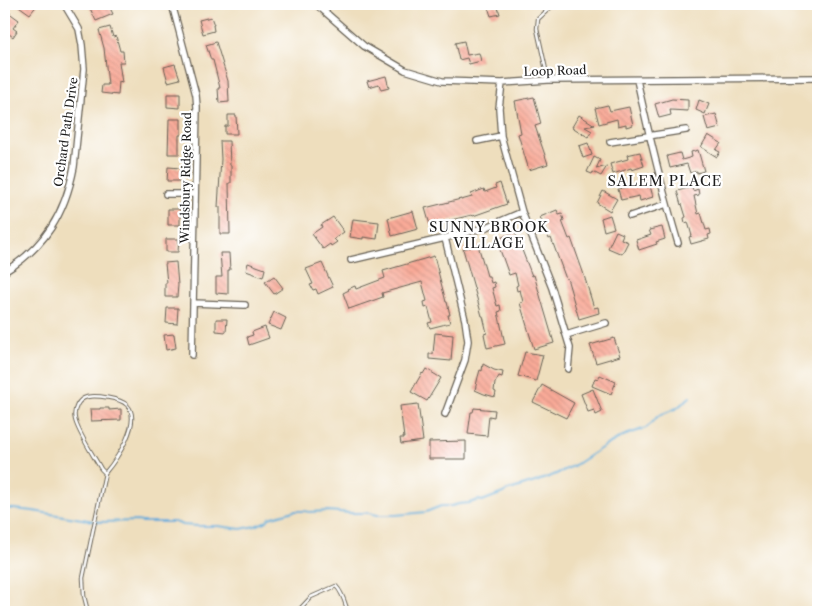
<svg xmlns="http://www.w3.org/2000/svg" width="822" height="616" font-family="'Libre Caslon Text',serif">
<defs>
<pattern id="building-back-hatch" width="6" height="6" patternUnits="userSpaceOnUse" patternTransform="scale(1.25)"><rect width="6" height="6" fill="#f9aa98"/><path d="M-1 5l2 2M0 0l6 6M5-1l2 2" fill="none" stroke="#d59282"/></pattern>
</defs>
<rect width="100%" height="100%" fill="#fff"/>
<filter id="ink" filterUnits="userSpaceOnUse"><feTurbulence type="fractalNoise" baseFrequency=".02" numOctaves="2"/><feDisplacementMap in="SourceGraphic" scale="10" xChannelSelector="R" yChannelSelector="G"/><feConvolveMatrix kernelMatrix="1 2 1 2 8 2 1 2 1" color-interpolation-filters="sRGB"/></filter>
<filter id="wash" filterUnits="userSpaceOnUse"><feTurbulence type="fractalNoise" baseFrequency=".0096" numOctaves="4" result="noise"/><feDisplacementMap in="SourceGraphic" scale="20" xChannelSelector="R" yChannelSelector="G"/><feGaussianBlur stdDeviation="1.12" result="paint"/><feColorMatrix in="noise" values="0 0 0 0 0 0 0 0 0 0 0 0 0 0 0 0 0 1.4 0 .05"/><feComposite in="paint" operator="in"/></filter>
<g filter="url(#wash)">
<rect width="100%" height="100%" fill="#eedebd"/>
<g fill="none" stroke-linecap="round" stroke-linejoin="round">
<path stroke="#60acd9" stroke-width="2" d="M 4,508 L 33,511 L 100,522 L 137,521 L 142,522 L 175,522 L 183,525 L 197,526 L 218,526 L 241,529 L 255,526 L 267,521 L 269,518 L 294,511 L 304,511 L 310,512 L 328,511 L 350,513 L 369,513 L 377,515 L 396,515 L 426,512 L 441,506 L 451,506 L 459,504 L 469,503 L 479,500 L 482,501 L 503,493 L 506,491 L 535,482 L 554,475 L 575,465 L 603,447 L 623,436 L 646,428 L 652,423 L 658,416 L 677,408 L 690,397"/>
</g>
<g id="blocks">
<path fill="url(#building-back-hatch)" d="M 16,4 L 38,4 L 30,14 Z
M 88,4 L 108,4 L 113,14 L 96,21 Z
M 497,5 L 500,14 L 491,16 L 488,7 Z
M 8,12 L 19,20 L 13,28 L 17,31 L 13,37 L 4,30 L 4,18 Z
M 211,17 L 214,25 L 213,25 L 214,31 L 203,34 L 199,20 Z
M 110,27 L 113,37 L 116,36 L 120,51 L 123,51 L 124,62 L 119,62 L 122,83 L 119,82 L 118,95 L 101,93 L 102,85 L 108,85 L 104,48 L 99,30 Z
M 464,41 L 467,55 L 479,53 L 481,61 L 469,64 L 467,58 L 459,60 L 455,43 Z
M 216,42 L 228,81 L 229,102 L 219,103 L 218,88 L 220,88 L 213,60 L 211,60 L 206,45 Z
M 175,64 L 180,79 L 168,82 L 164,67 Z
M 386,76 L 389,88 L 381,90 L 379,84 L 369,87 L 367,81 Z
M 167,94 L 180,94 L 180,108 L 167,107 Z
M 534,97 L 541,124 L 535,126 L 548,164 L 529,170 L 518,134 L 521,133 L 515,101 Z
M 672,99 L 688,100 L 688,111 L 670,110 L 671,115 L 659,118 L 655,104 Z
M 699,100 L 709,104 L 705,114 L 696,110 Z
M 608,105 L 610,111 L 629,107 L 633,125 L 626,127 L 626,124 L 618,126 L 617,119 L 599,124 L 595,108 Z
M 716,114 L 720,128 L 708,131 L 704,117 Z
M 228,115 L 236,115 L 237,134 L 225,134 L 225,126 L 228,126 Z
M 579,115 L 595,125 L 585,127 L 592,131 L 588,137 L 572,127 Z
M 169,119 L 181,119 L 181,135 L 179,135 L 179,154 L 168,154 Z
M 708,135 L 721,143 L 716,150 L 720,152 L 717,157 L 701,147 Z
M 220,141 L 229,141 L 230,165 L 231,165 L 231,183 L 229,183 L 230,234 L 220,234 L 220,207 L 218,207 L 221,159 Z
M 588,143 L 592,155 L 583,158 L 579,146 Z
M 698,150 L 704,171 L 697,173 L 697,171 L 690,173 L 687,164 L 670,168 L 667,156 L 680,153 L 682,160 L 692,157 L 691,152 Z
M 640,152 L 644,166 L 632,170 L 631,168 L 613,174 L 610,164 L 628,159 L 627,155 Z
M 594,157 L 600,160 L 596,169 L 607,166 L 601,176 L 593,172 L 592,174 L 587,172 Z
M 168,167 L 181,168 L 180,181 L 167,181 Z
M 649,182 L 653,197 L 640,201 L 639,196 L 621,200 L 618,189 Z
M 500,183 L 507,204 L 473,216 L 472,215 L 430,225 L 425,208 L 461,199 L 461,200 L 472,197 L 471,194 L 484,189 L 485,192 L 496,188 L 495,185 Z
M 692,187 L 693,191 L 698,189 L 699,195 L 694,196 L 698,214 L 701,213 L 706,230 L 710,229 L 711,234 L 708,235 L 709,239 L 691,244 L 689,237 L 692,236 L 688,222 L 685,223 L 684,218 L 686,217 L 682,204 L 681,205 L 677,191 Z
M 603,191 L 617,199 L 610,211 L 597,203 Z
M 168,209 L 180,209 L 180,225 L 168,225 Z
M 557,210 L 559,215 L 562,214 L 564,220 L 562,221 L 569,239 L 571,238 L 583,272 L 594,308 L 598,307 L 599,313 L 579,319 L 567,278 L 566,279 L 551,238 L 549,239 L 540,217 Z
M 413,211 L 418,229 L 392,236 L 388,218 Z
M 610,215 L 614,228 L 604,231 L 601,218 Z
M 333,217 L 344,232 L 334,239 L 337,242 L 331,246 L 330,244 L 323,249 L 312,234 L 322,227 L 321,225 Z
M 353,219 L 379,222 L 377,239 L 363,237 L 363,239 L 350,237 Z
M 662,227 L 665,239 L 656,242 L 657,244 L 639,250 L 636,240 L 651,235 L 649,230 Z
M 616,231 L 623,234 L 621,239 L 628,242 L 622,254 L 608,248 Z
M 515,232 L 532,276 L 534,275 L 554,343 L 534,349 L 520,303 L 523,302 L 520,290 L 517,291 L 516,286 L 518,285 L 515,273 L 509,275 L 498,244 L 500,244 L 498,239 Z
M 166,239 L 179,239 L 178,252 L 166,252 Z
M 478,245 L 487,276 L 489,276 L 491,283 L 494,282 L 495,287 L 492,288 L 497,306 L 500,305 L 501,311 L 498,312 L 505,344 L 487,348 L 484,334 L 487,333 L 483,316 L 482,316 L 463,249 Z
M 220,253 L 229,253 L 230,270 L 228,270 L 228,294 L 216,293 L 216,277 L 222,277 Z
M 434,256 L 446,302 L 447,302 L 450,315 L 448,315 L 450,323 L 430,328 L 428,323 L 432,322 L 428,307 L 425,308 L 424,302 L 427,301 L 422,282 L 382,293 L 383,297 L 349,309 L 343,293 L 349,290 L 348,289 L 355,286 L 356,289 L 385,278 L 383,271 Z
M 176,262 L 178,285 L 177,297 L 165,297 L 165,283 L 167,283 L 165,263 Z
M 248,263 L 265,269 L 263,277 L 246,271 Z
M 322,263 L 333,287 L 318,294 L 316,289 L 313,290 L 310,285 L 313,284 L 306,269 Z
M 274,276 L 283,288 L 274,294 L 265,282 Z
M 167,308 L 178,308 L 177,324 L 166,323 Z
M 274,312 L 286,318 L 281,330 L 268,325 Z
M 216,319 L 227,319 L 226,332 L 216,331 Z
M 265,327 L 269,338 L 249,345 L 247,337 L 253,335 L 252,332 Z
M 435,333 L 453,335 L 451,361 L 429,359 L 429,354 L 433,354 Z
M 174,334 L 176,348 L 166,350 L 164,335 Z
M 614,338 L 620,356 L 596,363 L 590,345 Z
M 525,352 L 543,355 L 536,381 L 518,376 Z
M 483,364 L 494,370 L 503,372 L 502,377 L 499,376 L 495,383 L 494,391 L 496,392 L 495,397 L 484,394 L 475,390 L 478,377 L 480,370 L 482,371 Z
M 426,369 L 441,378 L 427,401 L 411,392 L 422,373 L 423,374 Z
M 600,375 L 616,382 L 611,394 L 592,386 L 595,378 L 598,379 Z
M 542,385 L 574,403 L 566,418 L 533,402 Z
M 593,389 L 602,412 L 596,415 L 594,410 L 588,412 L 581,394 Z
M 418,404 L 423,441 L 401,444 L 400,438 L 404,438 L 400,406 Z
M 100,408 L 109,408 L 109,410 L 121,409 L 121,420 L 91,421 L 90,409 L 100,409 Z
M 474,408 L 495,410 L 494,417 L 489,416 L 487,436 L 468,434 L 471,412 L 473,412 Z
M 466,441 L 466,459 L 429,459 L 429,442 Z"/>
</g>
</g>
<g filter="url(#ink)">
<use href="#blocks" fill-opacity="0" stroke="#666054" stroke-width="1"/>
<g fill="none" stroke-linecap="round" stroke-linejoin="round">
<g stroke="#666054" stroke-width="4.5">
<path id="service" d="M 548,79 L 537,29 L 538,19 L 554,4
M 88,612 L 84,596 L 83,578 L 105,473 C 116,460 143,421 127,405 C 120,398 96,395 87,397 C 78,399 73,410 75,419 C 77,431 95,458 101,469 L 105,473
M 297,612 L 311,597 L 336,586 C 343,593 345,603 348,612"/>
</g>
<g stroke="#666054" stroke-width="8">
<path id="minor" d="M 172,4 L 196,95 L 197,107 L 192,355
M 316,4 L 364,46 L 405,70 L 442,81 L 502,83 L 548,80 L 818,78
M 637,80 C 649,135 662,189 678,243
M 502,83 L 499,108 L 501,136 L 522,212 L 552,288 L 570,348 L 568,369
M 477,141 L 501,136
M 610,142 L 686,130
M 166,194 L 195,194
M 630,216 L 667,204
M 445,238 L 465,320 L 468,341 L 465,360 L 445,414
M 351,260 L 445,238 L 487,227 L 522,212
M 4,272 C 45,247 65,214 74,167 L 84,69 L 82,45 L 79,29 L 64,4
M 193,303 L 245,305
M 566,335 L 606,323"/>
</g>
<use href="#service" stroke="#fff" stroke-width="2.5"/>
<use href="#minor" stroke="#fff" stroke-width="5.5"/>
</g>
</g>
<g text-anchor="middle" stroke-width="4.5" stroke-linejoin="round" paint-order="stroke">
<g font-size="12" fill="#1c1c1c" stroke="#fff">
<text transform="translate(555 71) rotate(-2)" y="4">Loop Road</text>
<text transform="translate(66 132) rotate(-82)" y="4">Orchard Path Drive</text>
<text transform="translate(186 178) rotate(-89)" y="4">Windsbury Ridge Road</text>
</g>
<g font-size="14" letter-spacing="1" fill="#1c1c1c" stroke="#fff">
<text x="665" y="186">SALEM PLACE</text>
<text x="489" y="232">SUNNY BROOK<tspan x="489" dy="16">VILLAGE</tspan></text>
</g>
</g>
<rect width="822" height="616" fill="none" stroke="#fff" stroke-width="20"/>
</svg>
